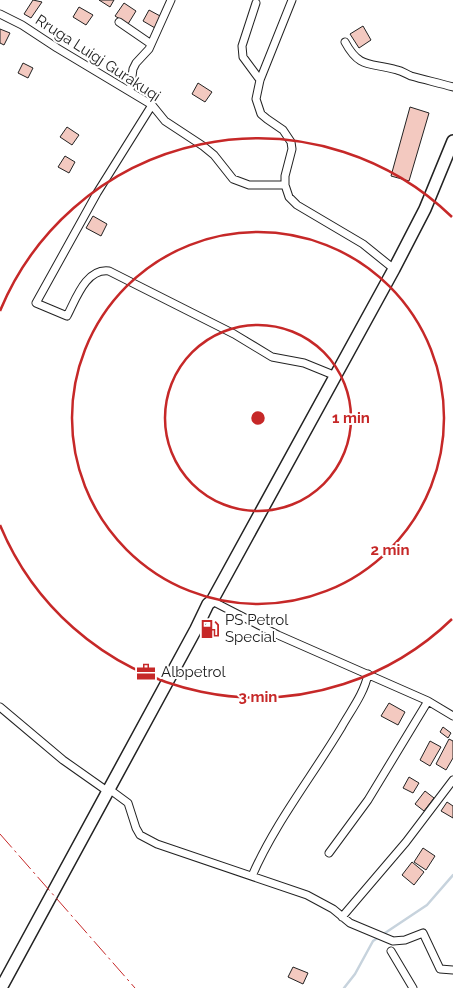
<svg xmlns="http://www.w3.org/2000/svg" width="453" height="988" font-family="Raleway,sans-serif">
<rect width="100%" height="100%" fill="#fff"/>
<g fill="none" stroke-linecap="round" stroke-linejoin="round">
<path stroke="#c7d3dd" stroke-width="2.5" d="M 344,988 L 355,974 L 373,941 L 427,905 L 453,875"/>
</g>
<path fill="#f3c9c0" stroke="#222" d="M 33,0 L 42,2 L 31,18 L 24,14 Z
M 99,0 L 114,0 L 110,7 Z
M 124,3 L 136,11 L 128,24 L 115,16 Z
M 79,7 L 93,15 L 86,25 L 73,17 Z
M 149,10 L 162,17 L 155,28 L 143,21 Z
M 363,26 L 371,40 L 359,48 L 350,34 Z
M 0,29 L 10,33 L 4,45 L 0,43 Z
M 23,63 L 33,68 L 28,78 L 18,73 Z
M 198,83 L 212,92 L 205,102 L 192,94 Z
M 410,107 L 429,113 L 409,181 L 391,176 Z
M 67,127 L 79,135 L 72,145 L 60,137 Z
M 65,156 L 75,162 L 69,173 L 58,167 Z
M 93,216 L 107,224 L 101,236 L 86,228 Z
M 389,703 L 405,712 L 398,725 L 381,716 Z
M 443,727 L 451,733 L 448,738 L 440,732 Z
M 449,739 L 453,741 L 453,758 L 446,770 L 436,764 Z
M 430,741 L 441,747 L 430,766 L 420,760 Z
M 409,777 L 419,783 L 413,793 L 403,788 Z
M 425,791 L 434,798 L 424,811 L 415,804 Z
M 447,802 L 453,806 L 453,818 L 441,811 Z
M 423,848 L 435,856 L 426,870 L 414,862 Z
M 412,862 L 424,872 L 414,885 L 402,875 Z
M 293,967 L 308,973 L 303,984 L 288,977 Z"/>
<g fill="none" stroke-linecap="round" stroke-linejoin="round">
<g stroke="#222" stroke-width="9">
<path id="street" d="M 256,3 L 242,46 L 243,57 L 260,80
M 0,14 L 22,25 L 57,48 L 152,105 L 165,121 L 203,146 L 214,155 L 233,179 L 249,185 L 285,185 L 289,197 L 297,205 L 363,244 L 394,269
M 119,22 L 151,44
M 345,42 C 360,70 371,62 397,70 C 402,71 406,74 411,76 C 425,80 439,83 453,87
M 130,91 L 133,69 L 136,63 L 149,49 L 171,0
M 152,105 L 97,193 L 36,303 L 67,316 C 76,299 86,268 109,271 L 234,334 L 272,357 L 304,363 L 336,376
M 285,185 L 285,176 L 292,149 L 291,142 L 283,130 L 267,119 L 261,114 L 256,99 L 260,80 L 292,0
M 212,601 L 278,635 L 428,701 L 453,716
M 0,707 L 63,760 L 107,791
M 109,789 L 128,803 L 136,828 L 140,835 L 157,844 L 307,895 L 333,909 L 350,923 L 393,941 L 405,940 L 423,933 L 440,969 L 453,970
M 329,853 L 368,800 L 428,701
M 252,876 C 275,823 311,778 341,728 C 351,710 364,694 368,674
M 342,917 L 406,842 L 453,780
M 391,951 L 413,988"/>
</g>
<g stroke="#222" stroke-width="14">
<path id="primary" d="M 1,988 L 196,629 L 208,604 L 212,601 L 394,269 L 425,209 L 453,141"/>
</g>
<use href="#street" stroke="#fff" stroke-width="7"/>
<use href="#primary" stroke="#fff" stroke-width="11"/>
<path stroke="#c62828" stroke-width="1" stroke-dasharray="18 4 2.5 4" stroke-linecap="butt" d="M 0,834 L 135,988"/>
</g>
<g fill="none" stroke="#c62828" stroke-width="2.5">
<circle cx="258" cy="418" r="93"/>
<circle cx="258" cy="418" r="186"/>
<path d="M452 619A279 279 0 0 1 0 525M0 311A279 279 0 0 1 452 217"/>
</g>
<defs>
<g id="fuel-bare" transform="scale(1.5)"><path d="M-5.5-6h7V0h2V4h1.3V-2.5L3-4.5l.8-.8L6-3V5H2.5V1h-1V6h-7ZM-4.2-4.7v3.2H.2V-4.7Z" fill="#c62828" stroke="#fff" stroke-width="2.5" paint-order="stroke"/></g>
<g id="office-bare" transform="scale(1.5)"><path d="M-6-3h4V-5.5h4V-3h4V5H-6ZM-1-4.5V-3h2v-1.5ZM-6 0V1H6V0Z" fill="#c62828" stroke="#fff" stroke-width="2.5" paint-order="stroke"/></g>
</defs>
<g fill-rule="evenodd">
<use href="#fuel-bare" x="210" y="629"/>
<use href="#office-bare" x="146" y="672"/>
</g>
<g text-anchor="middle" stroke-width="4" stroke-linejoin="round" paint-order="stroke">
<g font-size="15" fill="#222" stroke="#fff">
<text transform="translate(98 58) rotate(33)" y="5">Rruga Luigj Gurakuqi</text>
</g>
<g font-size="15" fill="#222" stroke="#fff" text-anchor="start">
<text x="225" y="625">PS Petrol<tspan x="225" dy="17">Special</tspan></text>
<text x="161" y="677">Albpetrol</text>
</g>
</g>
<circle cx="258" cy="418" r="8" fill="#c62828" stroke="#fff" stroke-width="2.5"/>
<g font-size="15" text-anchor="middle" font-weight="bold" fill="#c62828" stroke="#fff" stroke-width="4" stroke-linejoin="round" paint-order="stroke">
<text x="351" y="423">1 min</text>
<text x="390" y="555">2 min</text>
<text x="258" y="702">3 min</text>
</g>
</svg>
